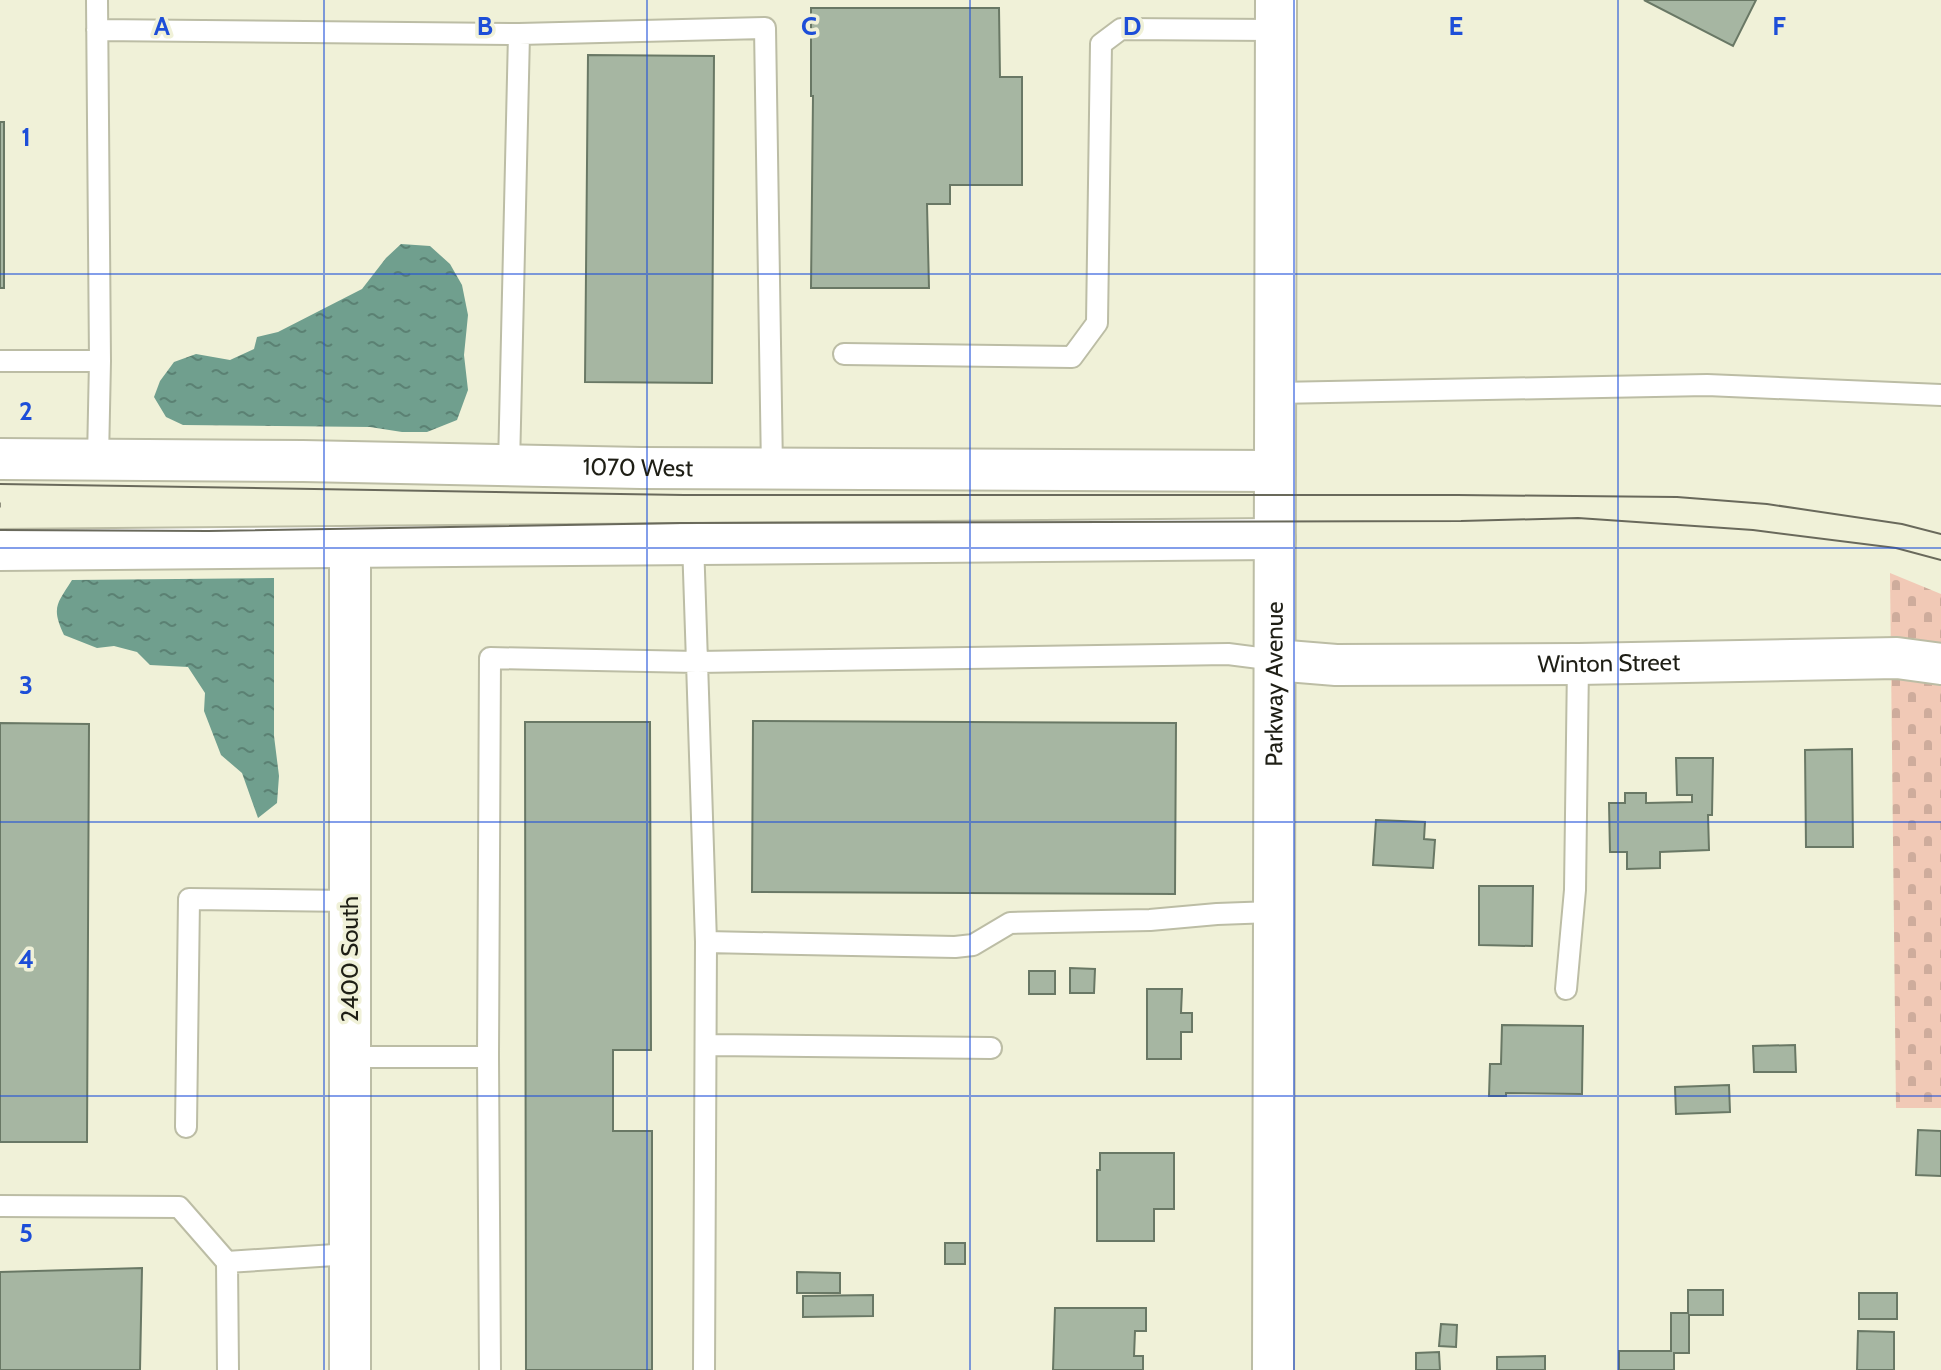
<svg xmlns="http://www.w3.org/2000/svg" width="1941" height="1370" font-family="Cabin,sans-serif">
<defs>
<pattern id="cemetery-stones" width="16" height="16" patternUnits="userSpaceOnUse" patternTransform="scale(2)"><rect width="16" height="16" fill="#f1c9b6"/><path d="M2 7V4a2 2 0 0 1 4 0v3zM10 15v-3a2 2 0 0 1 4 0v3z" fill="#ceac9c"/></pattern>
<pattern id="water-ripples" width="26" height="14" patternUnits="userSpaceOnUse" patternTransform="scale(2)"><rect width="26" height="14" fill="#709f8e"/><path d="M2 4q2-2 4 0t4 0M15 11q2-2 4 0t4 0" fill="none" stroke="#5b8173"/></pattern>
</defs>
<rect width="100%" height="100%" fill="#f0f1d8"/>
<path fill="url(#cemetery-stones)" d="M 1890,573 L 1941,594 L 1941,1108 L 1896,1108 Z"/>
<path fill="url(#water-ripples)" d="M 401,244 L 430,246 L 450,264 L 462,285 L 468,315 L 464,355 L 468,390 L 457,420 L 427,432 L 402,432 L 370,427 L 183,425 L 166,417 L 154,397 L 160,381 L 174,362 L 196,354 L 230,360 L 254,349 L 257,337 L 278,332 L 362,289 L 386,258 Z
M 274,578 L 274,736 L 279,776 L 277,803 L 258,818 L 242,773 L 221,755 L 204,711 L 205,693 L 188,667 L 150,665 L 137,652 L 114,646 L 97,648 L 64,635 C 51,607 57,604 72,580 Z"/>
<path fill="#a6b6a2" stroke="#697865" stroke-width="2" d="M 1644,0 L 1756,0 L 1733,46 Z
M 811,8 L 999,8 L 1000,77 L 1022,77 L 1022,185 L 950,185 L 950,204 L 927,204 L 929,288 L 811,288 L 813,96 L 811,96 Z
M 588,55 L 714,56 L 712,383 L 585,382 Z
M 0,122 L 4,122 L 4,288 L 0,288 Z
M 753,721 L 1176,723 L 1175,894 L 752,892 Z
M 525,722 L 650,722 L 651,1050 L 613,1050 L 613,1131 L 652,1131 L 652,1370 L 526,1370 Z
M 0,723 L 89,724 L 87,1142 L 0,1142 Z
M 1852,749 L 1853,847 L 1806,847 L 1805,750 Z
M 1676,758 L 1713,758 L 1712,815 L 1708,815 L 1709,850 L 1660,852 L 1660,868 L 1627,869 L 1627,852 L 1610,852 L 1609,803 L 1625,803 L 1625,793 L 1646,793 L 1646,803 L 1692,802 L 1692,795 L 1677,795 Z
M 1376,820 L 1425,822 L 1424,839 L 1435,840 L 1433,868 L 1373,865 Z
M 1479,886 L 1533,886 L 1532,946 L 1479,945 Z
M 1070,968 L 1095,969 L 1094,993 L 1070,993 Z
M 1029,971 L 1055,971 L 1055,994 L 1029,994 Z
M 1147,989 L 1182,989 L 1181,1013 L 1192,1013 L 1192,1032 L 1181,1032 L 1181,1059 L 1147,1059 Z
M 1502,1025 L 1583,1026 L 1582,1094 L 1506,1093 L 1506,1096 L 1489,1096 L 1490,1064 L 1501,1064 Z
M 1795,1045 L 1796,1072 L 1754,1072 L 1753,1046 Z
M 1729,1085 L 1730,1112 L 1676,1114 L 1675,1087 Z
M 1918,1130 L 1941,1131 L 1941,1176 L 1916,1175 Z
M 1100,1153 L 1174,1153 L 1174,1209 L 1154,1209 L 1154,1241 L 1097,1241 L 1097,1170 L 1100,1170 Z
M 945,1243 L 965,1243 L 965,1264 L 945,1264 Z
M 142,1268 L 140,1370 L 0,1370 L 0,1272 Z
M 797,1272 L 840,1273 L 840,1293 L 797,1293 Z
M 1688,1290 L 1723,1290 L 1723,1315 L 1689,1315 L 1689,1353 L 1674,1353 L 1674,1370 L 1619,1370 L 1619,1351 L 1671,1351 L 1671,1313 L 1688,1313 Z
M 1859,1293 L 1897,1293 L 1897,1319 L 1859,1319 Z
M 873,1295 L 873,1316 L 803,1317 L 803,1296 Z
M 1055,1308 L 1146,1308 L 1146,1331 L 1135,1331 L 1134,1356 L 1143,1356 L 1143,1370 L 1053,1370 Z
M 1441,1324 L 1457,1325 L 1456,1347 L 1439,1346 Z
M 1858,1331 L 1894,1332 L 1894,1370 L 1857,1370 Z
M 1439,1352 L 1440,1370 L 1416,1370 L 1416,1353 Z
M 1545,1356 L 1545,1370 L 1497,1370 L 1497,1357 Z"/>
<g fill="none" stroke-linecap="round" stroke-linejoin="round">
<g stroke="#bcbda5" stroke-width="24">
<path id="service" d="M 97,0 L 100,361 L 98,459
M 97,30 L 519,34 L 509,466
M 519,34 L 765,28 L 772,469
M 844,354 L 1072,357 L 1097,323 L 1101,44 L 1121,29 L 1276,30
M 0,361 L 100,361
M 1276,393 L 1707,385 L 1941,395
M 706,942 L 955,947 L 973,945 L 1010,923 L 1150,920 L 1217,914 L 1274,912
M 1566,989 L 1575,890 L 1578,664
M 706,1045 L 991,1048
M 350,1057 L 488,1057 L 490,658 L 697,662 L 693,542
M 488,1057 L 490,1370
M 186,1127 L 189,899 L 350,901
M 0,1206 L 179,1207 L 227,1262 L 350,1254
M 227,1262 L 228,1370
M 704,1370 L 706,942 L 697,662 L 1228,654 L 1275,660"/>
</g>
<g stroke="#bcbda5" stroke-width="44">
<g id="minor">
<path id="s1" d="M 0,459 L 303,461 L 641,468 L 1275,471"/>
<path d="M 0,550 L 1275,539"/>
<path id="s2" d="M 1275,660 L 1336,665 L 1578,664 L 1897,658 L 1941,664"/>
<path d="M 350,1370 L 350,549"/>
<path id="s3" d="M 1273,1370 L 1276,0"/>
</g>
</g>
<path stroke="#90907e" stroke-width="5" stroke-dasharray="4 4" stroke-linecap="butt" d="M 0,505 L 1,505"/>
<use href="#service" stroke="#fff" stroke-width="20"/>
<use href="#minor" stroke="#fff" stroke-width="40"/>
<path stroke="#69695b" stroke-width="2" d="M 0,484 L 684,495 L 1457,495 L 1677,497 L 1767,504 L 1902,524 L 1941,534
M 0,530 L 208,531 L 681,523 L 1461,521 L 1578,518 L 1753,530 L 1896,548 L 1941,560"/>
</g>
<path fill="none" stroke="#1d4ed8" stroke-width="2" stroke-opacity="0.55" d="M 324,0 L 324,1370M 647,0 L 647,1370M 970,0 L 970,1370M 1294,0 L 1294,1370M 1618,0 L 1618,1370M 0,274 L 1941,274M 0,548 L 1941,548M 0,822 L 1941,822M 0,1096 L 1941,1096"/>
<g text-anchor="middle" stroke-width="7" stroke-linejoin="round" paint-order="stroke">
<g font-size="24" fill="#1e1e15" stroke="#f0f1d8">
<text dy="8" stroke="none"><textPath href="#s1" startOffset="638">1070 West</textPath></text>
<text dy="8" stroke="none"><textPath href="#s2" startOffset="334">Winton Street</textPath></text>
<text dy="8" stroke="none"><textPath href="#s3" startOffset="686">Parkway Avenue</textPath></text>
<text transform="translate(350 959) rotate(-90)" y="8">2400 South</text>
</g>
</g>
<g font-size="26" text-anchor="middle" font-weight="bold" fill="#1d4ed8" stroke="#f0f1d8" stroke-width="7" stroke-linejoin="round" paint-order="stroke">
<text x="162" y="35">A</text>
<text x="485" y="35">B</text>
<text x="809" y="35">C</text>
<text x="1132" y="35">D</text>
<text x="1456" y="35">E</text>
<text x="1779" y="35">F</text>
<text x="26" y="146">1</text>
<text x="26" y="420">2</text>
<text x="26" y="694">3</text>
<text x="26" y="968">4</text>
<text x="26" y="1242">5</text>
</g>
</svg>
